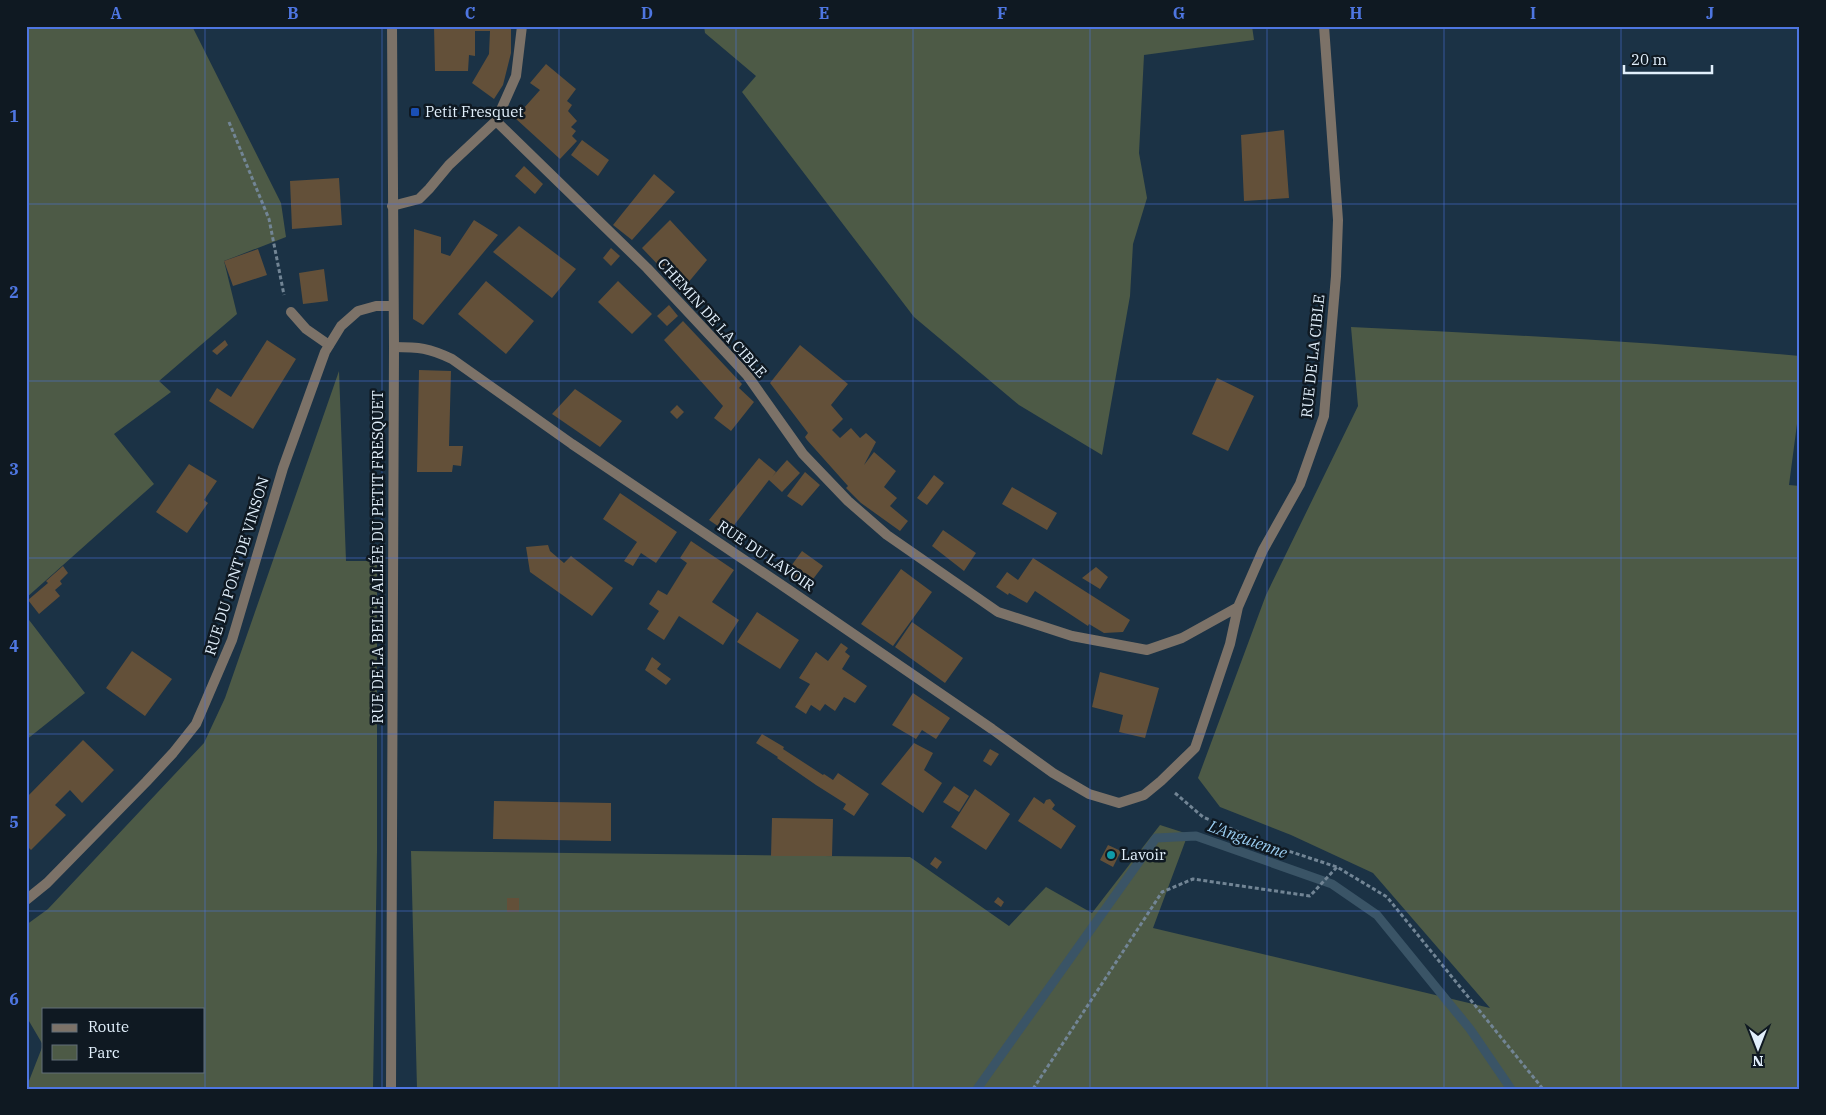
<svg xmlns="http://www.w3.org/2000/svg" width="1826" height="1115" font-family="'IBM Plex Serif',serif">
<rect width="100%" height="100%" fill="#1b3245"/>
<path fill="#4d5a46" fill-rule="evenodd" d="M 26,26 L 192,26 L 281,203 L 286,237 L 224,261 L 237,314 L 159,381 L 171,392 L 114,434 L 154,484 L 26,598 Z
M 704,26 L 1252,26 L 1254,40 L 1144,55 L 1139,153 L 1147,198 L 1133,244 L 1130,296 L 1102,455 L 1019,405 L 914,317 L 742,92 L 756,76 L 705,33 Z
M 1351,327 C 1501,334 1651,342 1800,356 L 1800,401 L 1789,485 L 1800,486 L 1800,1089 L 417,1089 L 411,851 L 910,857 L 1009,926 L 1046,887 L 1092,913 L 1160,825 L 1188,834 L 1153,928 L 1490,1008 L 1373,873 L 1291,835 L 1220,807 L 1198,778 L 1266,595 L 1358,406 Z
M 339,371 L 346,561 L 377,561 L 377,851 L 373,1089 L 28,1089 L 27,1086 L 43,1045 L 26,1016 L 26,925 L 48,909 L 204,743 L 225,698 ZM 44,1009 L 204,1009 L 204,1071 L 44,1071 Z
M 26,616 L 85,693 L 26,740 Z"/>
<g fill="none" stroke-linecap="round" stroke-linejoin="round">
<path stroke="#3a5466" stroke-width="9" d="M 977,1089 L 1156,838 L 1196,836 L 1332,884 L 1377,915 L 1470,1029 L 1511,1089"/>
</g>
<path fill="#635039" d="M 434,26 L 511,26 L 511,53 L 503,85 L 494,99 L 472,83 L 489,54 L 490,31 L 475,31 L 475,56 L 469,55 L 468,71 L 435,71 Z
M 546,64 L 576,89 L 567,101 L 572,105 L 568,111 L 577,121 L 571,127 L 576,131 L 572,136 L 577,141 L 560,159 L 515,118 L 540,90 L 530,83 Z
M 1284,130 L 1289,198 L 1244,201 L 1241,135 Z
M 582,140 L 609,160 L 598,176 L 571,155 Z
M 524,166 L 543,184 L 535,194 L 515,176 Z
M 654,174 L 675,192 L 632,240 L 613,225 Z
M 339,178 L 342,225 L 292,229 L 290,181 Z
M 474,220 L 498,235 L 423,325 L 413,319 L 414,229 L 441,237 L 441,253 L 450,256 Z
M 670,220 L 707,260 L 682,290 L 642,248 Z
M 519,226 L 576,269 L 552,298 L 493,252 Z
M 611,248 L 620,256 L 611,266 L 603,258 Z
M 258,249 L 267,275 L 233,286 L 224,261 Z
M 324,269 L 328,301 L 303,304 L 299,273 Z
M 486,281 L 534,321 L 506,354 L 458,314 Z
M 618,281 L 652,314 L 632,334 L 598,302 Z
M 669,305 L 678,316 L 667,326 L 657,316 Z
M 683,321 L 742,384 L 739,388 L 754,402 L 731,431 L 714,418 L 723,406 L 664,340 Z
M 225,340 L 228,345 L 217,355 L 212,351 Z
M 267,340 L 296,359 L 253,429 L 209,401 L 217,388 L 231,397 Z
M 800,345 L 848,384 L 831,405 L 843,419 L 832,430 L 840,438 L 851,428 L 860,438 L 866,433 L 876,442 L 864,465 L 874,452 L 896,471 L 884,487 L 897,498 L 890,506 L 908,521 L 900,531 L 861,503 L 846,488 L 848,486 L 807,440 L 805,437 L 808,433 L 770,383 Z
M 419,370 L 451,371 L 449,446 L 463,446 L 461,466 L 453,465 L 452,472 L 417,472 Z
M 1217,378 L 1254,396 L 1228,451 L 1192,434 Z
M 575,389 L 622,421 L 600,447 L 552,414 Z
M 677,405 L 684,412 L 677,419 L 670,412 Z
M 759,458 L 776,472 L 772,477 L 787,460 L 800,473 L 782,492 L 769,480 L 728,533 L 709,520 Z
M 189,464 L 217,481 L 204,500 L 208,503 L 187,533 L 156,512 Z
M 805,472 L 820,485 L 802,506 L 787,496 Z
M 934,475 L 944,483 L 927,505 L 917,498 Z
M 1012,487 L 1057,513 L 1047,530 L 1002,504 Z
M 620,493 L 677,532 L 656,563 L 641,553 L 633,566 L 624,561 L 637,542 L 603,519 Z
M 943,530 L 976,553 L 964,571 L 932,546 Z
M 691,541 L 734,570 L 712,602 L 739,620 L 723,645 L 679,616 L 664,640 L 647,629 L 659,611 L 649,604 L 658,590 L 667,595 L 687,563 L 680,558 Z
M 548,545 L 550,551 L 564,563 L 571,556 L 613,588 L 592,616 L 530,572 L 526,547 Z
M 802,551 L 823,566 L 807,587 L 786,573 Z
M 1033,558 L 1130,620 L 1123,632 L 1104,633 L 1089,624 L 1088,626 L 1035,591 L 1027,603 L 1009,593 L 1008,595 L 996,587 L 1007,572 L 1018,580 Z
M 63,566 L 68,573 L 60,581 L 62,584 L 55,590 L 60,596 L 39,614 L 28,600 L 48,583 L 46,581 Z
M 1096,567 L 1108,577 L 1100,589 L 1082,578 Z
M 901,569 L 932,592 L 893,646 L 861,624 Z
M 757,612 L 799,640 L 780,669 L 737,642 Z
M 912,622 L 963,658 L 945,683 L 895,647 Z
M 841,643 L 848,648 L 845,652 L 850,656 L 842,669 L 867,686 L 855,703 L 844,697 L 835,711 L 825,704 L 820,711 L 811,705 L 806,714 L 795,707 L 810,684 L 799,678 L 816,652 L 828,661 Z
M 132,651 L 172,679 L 145,716 L 106,688 Z
M 652,657 L 661,664 L 657,669 L 671,679 L 666,685 L 645,670 Z
M 1100,672 L 1159,688 L 1145,738 L 1119,732 L 1123,715 L 1092,707 Z
M 913,693 L 950,718 L 936,739 L 922,730 L 916,739 L 892,725 Z
M 762,734 L 784,747 L 783,749 L 823,775 L 824,774 L 833,780 L 838,773 L 869,794 L 854,816 L 843,809 L 846,804 L 816,785 L 777,758 L 778,757 L 756,743 Z
M 83,740 L 114,770 L 82,803 L 70,790 L 55,805 L 66,815 L 31,850 L 26,845 L 26,798 Z
M 914,743 L 933,753 L 924,770 L 942,783 L 923,813 L 881,784 Z
M 990,749 L 999,754 L 991,766 L 983,761 Z
M 954,786 L 969,796 L 959,812 L 943,802 Z
M 975,789 L 1010,814 L 986,850 L 951,827 Z
M 1034,797 L 1044,804 L 1046,800 L 1050,799 L 1055,805 L 1052,809 L 1076,826 L 1061,849 L 1018,821 Z
M 494,801 L 611,803 L 611,841 L 493,839 Z
M 772,818 L 833,819 L 832,856 L 771,856 Z
M 1108,845 L 1121,851 L 1113,867 L 1100,860 Z
M 935,857 L 942,862 L 937,869 L 930,864 Z
M 998,897 L 1004,902 L 1001,907 L 994,902 Z
M 507,898 L 519,898 L 519,912 L 507,912 Z"/>
<g fill="none" stroke-linecap="round" stroke-linejoin="round">
<path stroke="#728595" stroke-width="3" stroke-dasharray="4 2.5" stroke-linecap="butt" d="M 229,122 L 269,219 L 284,295
M 1175,793 L 1203,817 L 1267,844 L 1337,867 L 1387,897 L 1543,1089
M 1033,1089 L 1162,892 L 1193,879 L 1310,896 L 1337,867"/>
<path stroke="#7c7268" stroke-width="10" d="M 291,312 L 306,329 L 329,345"/>
<path stroke="#7c7268" stroke-width="10" d="M 496,121 L 516,76 L 522,26
M 392,206 L 419,199 L 429,189 L 449,165 L 496,121 L 647,268 L 747,375 L 803,454 L 848,501 L 887,535 L 998,612 L 1072,636 L 1147,650 L 1182,638 L 1238,607
M 394,347 C 419,347 429,348 452,359 L 572,444 L 789,590 L 992,729 L 1053,773 L 1089,794 L 1119,803 L 1144,795 L 1161,781 L 1195,748 L 1230,644 L 1238,607 L 1263,550 L 1300,484 L 1324,416 L 1336,276 L 1338,220 L 1324,26
M 26,900 L 47,883 L 146,782 L 173,753 L 196,724 L 232,640 L 283,468 L 325,352 L 341,326 L 358,311 L 376,306 L 393,306"/>
<path stroke="#7c7268" stroke-width="10" d="M 391,1089 L 394,347 L 392,26"/>
</g>
<path fill="none" stroke="#4e76e1" stroke-width="1" stroke-opacity="0.55" d="M 205,26 L 205,1089M 382,26 L 382,1089M 559,26 L 559,1089M 736,26 L 736,1089M 913,26 L 913,1089M 1090,26 L 1090,1089M 1267,26 L 1267,1089M 1444,26 L 1444,1089M 1621,26 L 1621,1089M 26,204 L 1800,204M 26,381 L 1800,381M 26,558 L 1800,558M 26,734 L 1800,734M 26,911 L 1800,911"/>
<rect fill="#1a4fb4" stroke="#0f1922" stroke-width="2" x="410" y="107" width="10" height="10" rx="2.5"/>
<circle fill="#0f9aa8" stroke="#0f1922" stroke-width="2" cx="1111" cy="855" r="5"/>
<g text-anchor="middle" stroke-width="5" stroke-linejoin="round" paint-order="stroke">
<g font-size="15" fill="#e2f0fc" stroke="#0f1922" text-anchor="start">
<text x="425" y="117">Petit Fresquet</text>
<text x="1121" y="860">Lavoir</text>
</g>
<g font-size="15" fill="#e2f0fc" stroke="#0f1922">
<text transform="translate(712 318) rotate(48)" y="5">CHEMIN DE LA CIBLE</text>
<text transform="translate(1313 356) rotate(-84)" y="5">RUE DE LA CIBLE</text>
<text transform="translate(766 556) rotate(34)" y="5">RUE DU LAVOIR</text>
<text transform="translate(378 557) rotate(-90)" y="5">RUE DE LA BELLE ALLÉE DU PETIT FRESQUET</text>
<text transform="translate(237 566) rotate(-73)" y="5">RUE DU PONT DE VINSON</text>
</g>
<g font-size="16" font-style="italic" fill="#9ccff3" stroke="#0f1922">
<text transform="translate(1248 839) rotate(20)" y="6">L'Anguienne</text>
</g>
</g>
<rect width="1826" height="1115" fill="none" stroke="#0f1922" stroke-width="55"/>
<rect x="42" y="1008" width="162" height="65" fill="#0f1922" stroke="#636f79"/>
<rect x="52" y="1024" width="25" height="8" fill="#7c7268" stroke="#636f79"/>
<text x="88" y="1032" font-size="15" fill="#e2f0fc">Route</text>
<rect x="52" y="1045" width="25" height="15" fill="#4d5a46" stroke="#636f79"/>
<text x="88" y="1058" font-size="15" fill="#e2f0fc">Parc</text>
<g transform="translate(1758 1048) rotate(180)" stroke="#0f1922" stroke-width="4" paint-order="stroke">
<path d="M0-4L9 19L0 12L-9 19Z" fill="#e2f0fc"/>
<text y="-8" font-size="14" font-weight="bold" text-anchor="middle" fill="#e2f0fc">N</text>
</g>
<path d="M1624 65v8h88v-8" fill="none" stroke="#e2f0fc" stroke-width="2.5"/>
<text x="1631" y="65" font-size="15" fill="#e2f0fc" stroke="#0f1922" stroke-width="4" paint-order="stroke">20 m</text>
<rect x="28" y="28" width="1770" height="1060" fill="none" stroke="#4e76e1" stroke-width="2"/>
<g font-size="16" text-anchor="middle" font-weight="bold" fill="#4e76e1">
<text x="116" y="19">A</text>
<text x="293" y="19">B</text>
<text x="470" y="19">C</text>
<text x="647" y="19">D</text>
<text x="824" y="19">E</text>
<text x="1002" y="19">F</text>
<text x="1179" y="19">G</text>
<text x="1356" y="19">H</text>
<text x="1533" y="19">I</text>
<text x="1710" y="19">J</text>
<text x="14" y="122">1</text>
<text x="14" y="298">2</text>
<text x="14" y="475">3</text>
<text x="14" y="652">4</text>
<text x="14" y="828">5</text>
<text x="14" y="1005">6</text>
</g>
</svg>
